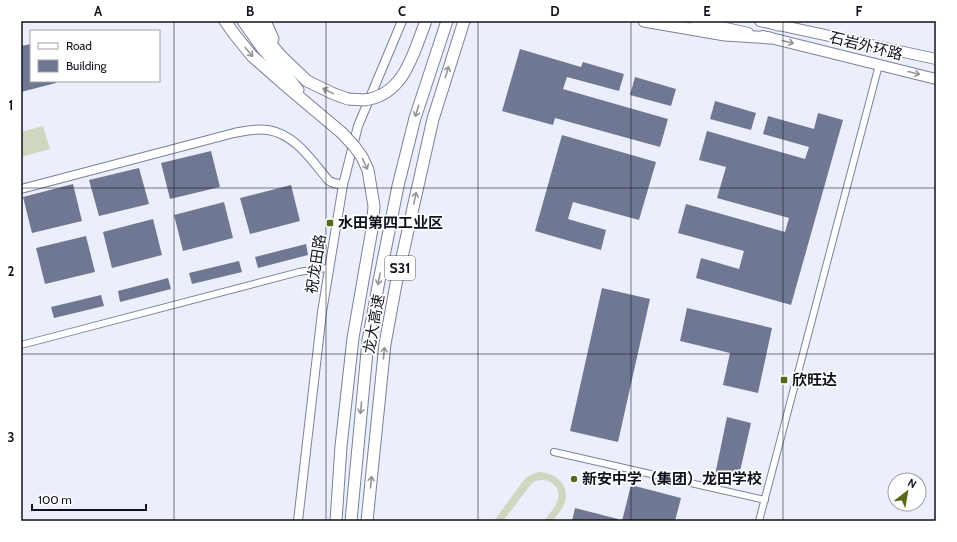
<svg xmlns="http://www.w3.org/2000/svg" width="957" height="542" font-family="Cabin,'Noto Sans SC',sans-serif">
<rect width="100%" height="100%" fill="#ebeffc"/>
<path fill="#ced7bf" d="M 43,126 L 50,149 L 21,157 L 21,132 Z
M 538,472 C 555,472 570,484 565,502 C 563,509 557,515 553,521 L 544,521 C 548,515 555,508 558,500 C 562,484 545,475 532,483 L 503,521 L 494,521 L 523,481 L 527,477 Z"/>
<path fill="#707793" d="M 31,44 L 31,81 L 55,81 L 56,83 L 21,92 L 21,46 Z
M 520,49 L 581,67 L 583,62 L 624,74 L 619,91 L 567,77 L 563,89 L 668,119 L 660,147 L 555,118 L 553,125 L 502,111 Z
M 635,77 L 676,89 L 671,106 L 630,95 Z
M 715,101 L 756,113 L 751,130 L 710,119 Z
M 818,113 L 843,120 L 791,305 L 696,278 L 701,258 L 739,269 L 744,251 L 678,233 L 686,204 L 785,232 L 789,218 L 717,198 L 726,167 L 699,160 L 707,131 L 805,159 L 809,147 L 763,134 L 768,116 L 814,129 Z
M 562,135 L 656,162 L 639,220 L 573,202 L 568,219 L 606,230 L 601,250 L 535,231 Z
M 211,151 L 220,187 L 170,199 L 161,163 Z
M 139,168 L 149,204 L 99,216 L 89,180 Z
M 73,184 L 82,221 L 32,233 L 23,197 Z
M 291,185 L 300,221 L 250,234 L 240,198 Z
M 224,202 L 233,238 L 183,251 L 174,215 Z
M 153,219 L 162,255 L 112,268 L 103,232 Z
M 86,236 L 95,272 L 45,284 L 36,248 Z
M 306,244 L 308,255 L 258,268 L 255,257 Z
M 239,261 L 242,272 L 192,284 L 189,273 Z
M 168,278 L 171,289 L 120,302 L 118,291 Z
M 602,288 L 650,299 L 618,442 L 570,431 Z
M 101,295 L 104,306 L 54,318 L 51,307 Z
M 687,308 L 772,328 L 758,393 L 723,385 L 730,353 L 680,341 Z
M 727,417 L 751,423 L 738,480 L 715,475 Z
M 631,485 L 681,498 L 675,521 L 622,521 Z
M 575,508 L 618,519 L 618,521 L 572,521 Z"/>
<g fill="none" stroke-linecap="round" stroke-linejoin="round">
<g stroke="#79819d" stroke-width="8">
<path id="minor" d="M 21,345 L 299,272 L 318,269 L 329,268
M 554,452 L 765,500
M 759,521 L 879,65"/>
</g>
<g stroke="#79819d" stroke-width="10">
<path id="tertiary" d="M 21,189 L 234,133 C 245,131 256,128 268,130 C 295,134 312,161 329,181 L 334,183 L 343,185
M 298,521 L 322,312 L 343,185 L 358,126 L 402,21"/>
</g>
<g stroke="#79819d" stroke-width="12">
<path id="primary" d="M 695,21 L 748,33
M 760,21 L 936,59
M 763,36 L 936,79"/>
</g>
<g stroke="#79819d" stroke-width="13">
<path id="motorway" d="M 225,21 L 235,35 L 252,56 L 285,85 L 342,133
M 243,21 L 263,49 L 280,68 L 298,90
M 254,21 L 269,42 L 282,57 L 307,81 L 334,94 L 348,99
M 265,21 L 273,39
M 644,21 L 725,35 L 770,38
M 767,21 L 778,25
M 336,521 L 341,446 L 353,338 L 372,229
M 351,521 L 368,341 L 379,281 L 398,186 L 415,118 L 447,21
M 367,521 L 385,344 L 396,284 L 433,119 L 464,21"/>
</g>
<use href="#minor" stroke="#fff" stroke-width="6"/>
<use href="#tertiary" stroke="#fff" stroke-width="8"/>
<use href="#primary" stroke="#fff" stroke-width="10"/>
<use href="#motorway" stroke="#fff" stroke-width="11"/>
<g stroke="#79819d" stroke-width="13" stroke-linecap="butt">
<path id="motorway-bridge" d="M 348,99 C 354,99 359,100 364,100 C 405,95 413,53 426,21
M 342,133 L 354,146 L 362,157 L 368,170 L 374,206 L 372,229"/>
</g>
<use href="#motorway-bridge" stroke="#fff" stroke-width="11"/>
</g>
<defs><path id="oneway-shaft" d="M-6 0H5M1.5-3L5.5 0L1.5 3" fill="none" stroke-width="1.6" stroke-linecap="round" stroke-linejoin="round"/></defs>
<g stroke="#93959a">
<use href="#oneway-shaft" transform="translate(788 42) rotate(14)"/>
<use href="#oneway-shaft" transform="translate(249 52) rotate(49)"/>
<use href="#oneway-shaft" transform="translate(447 72) rotate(-73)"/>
<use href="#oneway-shaft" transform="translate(914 73) rotate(14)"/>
<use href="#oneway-shaft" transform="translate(328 91) rotate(-154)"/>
<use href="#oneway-shaft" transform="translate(417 111) rotate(107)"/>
<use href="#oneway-shaft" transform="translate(365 164) rotate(65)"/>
<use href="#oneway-shaft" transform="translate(415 198) rotate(-78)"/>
<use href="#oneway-shaft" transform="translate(379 279) rotate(101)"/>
<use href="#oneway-shaft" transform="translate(384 353) rotate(-84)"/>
<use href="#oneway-shaft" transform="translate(361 408) rotate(95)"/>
<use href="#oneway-shaft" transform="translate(371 482) rotate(-85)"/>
</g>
<path fill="none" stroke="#10131e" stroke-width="1" stroke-opacity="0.55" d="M 174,21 L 174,521M 326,21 L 326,521M 478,21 L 478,521M 631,21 L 631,521M 783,21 L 783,521M 21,188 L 936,188M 21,354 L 936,354"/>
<g fill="#536b1b" stroke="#fff" stroke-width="1.5">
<rect x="326" y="219" width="8" height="8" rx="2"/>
<rect x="780" y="376" width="8" height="8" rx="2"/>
<circle cx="574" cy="479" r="4"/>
</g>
<g text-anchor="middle" stroke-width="3.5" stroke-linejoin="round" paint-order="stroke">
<rect fill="#fff" stroke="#585a62" stroke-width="1" x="385" y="256" width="30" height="24" rx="3"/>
<g font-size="14" font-weight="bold" fill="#10131e">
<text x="400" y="273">S31</text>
</g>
<g font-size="15" fill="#10131e" stroke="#fff">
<text transform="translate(866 46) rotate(14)" y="5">石岩外环路</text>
<text transform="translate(316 264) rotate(-81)" y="5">祝龙田路</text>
<text transform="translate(374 324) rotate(-80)" y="5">龙大高速</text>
</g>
<g font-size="15" font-weight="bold" fill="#10131e" stroke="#fff" text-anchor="start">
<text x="338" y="228">水田第四工业区</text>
<text x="792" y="385">欣旺达</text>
<text x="582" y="484">新安中学（集团）龙田学校</text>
</g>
</g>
<rect width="957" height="542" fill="none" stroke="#ffffff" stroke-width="44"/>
<rect x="30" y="30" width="130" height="52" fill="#ffffff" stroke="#9fa1a5"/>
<rect x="38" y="43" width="20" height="6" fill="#ffffff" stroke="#9fa1a5"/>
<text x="66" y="50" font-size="12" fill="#10131e">Road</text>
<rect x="38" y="60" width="20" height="12" fill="#707793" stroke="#9fa1a5"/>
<text x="66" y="70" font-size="12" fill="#10131e">Building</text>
<g transform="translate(907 492) rotate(31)"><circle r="19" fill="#ffffff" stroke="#9fa1a5"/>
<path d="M0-3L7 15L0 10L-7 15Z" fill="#536b1b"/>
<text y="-6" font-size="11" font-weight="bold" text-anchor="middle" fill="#10131e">N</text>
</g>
<path d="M32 504v6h114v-6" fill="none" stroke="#10131e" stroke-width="2"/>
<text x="38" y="504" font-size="12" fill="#10131e" stroke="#ffffff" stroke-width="3" paint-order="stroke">100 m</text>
<rect x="22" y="22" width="913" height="498" fill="none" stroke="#10131e" stroke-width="1.5"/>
<g font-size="13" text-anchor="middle" font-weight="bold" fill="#10131e">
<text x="98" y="16">A</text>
<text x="250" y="16">B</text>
<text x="402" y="16">C</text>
<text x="555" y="16">D</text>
<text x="707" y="16">E</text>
<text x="859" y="16">F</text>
<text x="11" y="110">1</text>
<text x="11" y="276">2</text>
<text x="11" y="442">3</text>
</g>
</svg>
